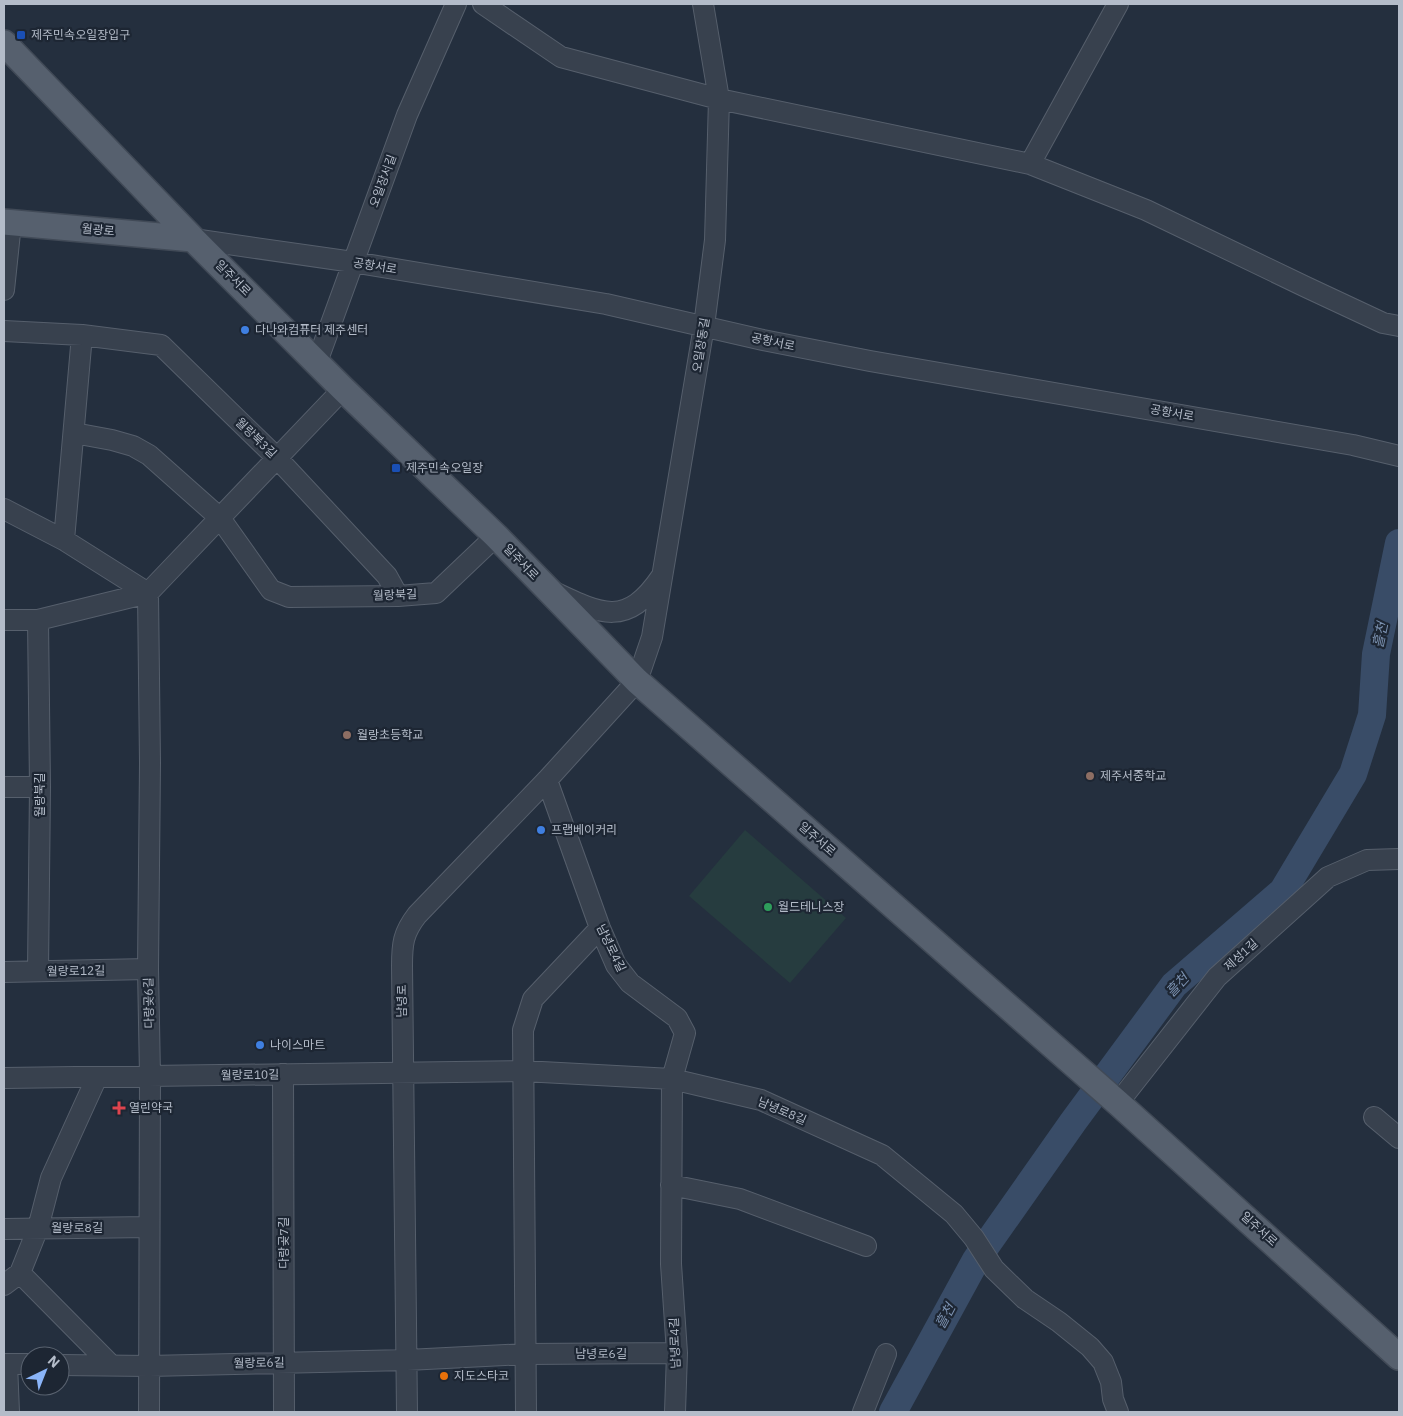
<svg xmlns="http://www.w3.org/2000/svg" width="1403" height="1416" font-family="'IBM Plex Sans','Noto Sans KR',sans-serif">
<rect width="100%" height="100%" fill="#242f3e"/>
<path fill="#263c3f" d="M 745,830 L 846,918 L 790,983 L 689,896 Z"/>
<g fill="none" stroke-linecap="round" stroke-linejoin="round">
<path stroke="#394c67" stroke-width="28" d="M 893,1412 L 976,1260 L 1073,1122 L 1174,985 L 1283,891 L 1353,774 L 1372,715 L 1376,654 L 1399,543"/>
<g stroke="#565f6c" stroke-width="22">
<path id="minor" d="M 483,4 L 561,57 L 719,99 L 1030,164 L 1146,210 L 1306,287 L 1383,323 L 1399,326
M 1030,164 L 1118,4
M 193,239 L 353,262 L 606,304 L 763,340 L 870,361 L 1353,445 L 1399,456
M 4,290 L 11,223
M 4,331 L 82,335 L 161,345 L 276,457 L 387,576 L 398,596
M 317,362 L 407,115 L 456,4
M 74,433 L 112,440 L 133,446 L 149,455 L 220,518 L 271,590 L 289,597 L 398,596 L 436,593 L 496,536
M 4,509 L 64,540 L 148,593 L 150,763 L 148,969 L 150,1076 L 149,1412
M 64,540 L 82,335
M 554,592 C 602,615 627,627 661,577
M 4,620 L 38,620 L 148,593 L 343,389
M 38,620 L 40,787 L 38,971
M 547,780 L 600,928 L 616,965 L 630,983 L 677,1018 L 685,1033 L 672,1079 L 671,1264 L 677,1353 L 675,1412
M 4,787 L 40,787
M 4,972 L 148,969
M 283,1074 L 284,1412
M 4,1078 L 523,1071 L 672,1079 L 761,1100 L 882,1155 L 954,1214 L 974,1238 L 994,1269 L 1025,1299 L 1059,1322 L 1090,1347 L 1103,1362 L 1111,1382 L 1113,1399 L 1118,1412
M 1118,1103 L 1217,977 L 1328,877 L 1367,860 L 1399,859
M 1374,1117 L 1399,1138
M 671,1185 L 740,1199 L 866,1246
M 4,1229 L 149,1227
M 20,1273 L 38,1228 L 51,1178 L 97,1077
M 4,1285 L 20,1273 L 111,1365
M 4,1364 L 30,1364
M 7,1364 L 9,1412
M 60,1365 L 149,1366 L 407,1360 L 526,1354 L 677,1353
M 407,1412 L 402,966 C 402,944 403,933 417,915 L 547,780 L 637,681 L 652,637 L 704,326 L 715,240 L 719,99 L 703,4
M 526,1412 L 523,1030 L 533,999 L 600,928
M 863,1412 L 886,1354"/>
</g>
<g stroke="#414a57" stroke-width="28">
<path id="major" d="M 4,43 L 193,239 L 343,389 L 496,536 L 637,681 L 1118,1103 L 1399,1357
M 4,222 L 193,239"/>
</g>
<use href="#minor" stroke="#38414e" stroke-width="20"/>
<use href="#major" stroke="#56606e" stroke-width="25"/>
</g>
<g fill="#1a4fb4" stroke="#1d2633" stroke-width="2">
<rect x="16" y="30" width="10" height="10" rx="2.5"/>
<rect x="391" y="463" width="10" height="10" rx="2.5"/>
</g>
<g fill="#3f7fe0" stroke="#1d2633" stroke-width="2">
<circle cx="245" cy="330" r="5"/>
<circle cx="541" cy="830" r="5"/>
<circle cx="260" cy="1045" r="5"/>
</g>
<g fill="#8d6e63" stroke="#1d2633" stroke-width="2">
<circle cx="347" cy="735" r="5"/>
<circle cx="1090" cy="776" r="5"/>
</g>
<circle fill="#2e9e5b" stroke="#1d2633" stroke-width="2" cx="768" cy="907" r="5"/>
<path fill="#e0444e" stroke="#1d2633" stroke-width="2" d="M116.5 1100.5h5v5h5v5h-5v5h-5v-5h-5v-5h5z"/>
<circle fill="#e8710a" stroke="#1d2633" stroke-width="2" cx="444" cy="1376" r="5"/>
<g text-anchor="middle" stroke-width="4.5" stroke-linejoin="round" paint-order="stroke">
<g font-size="12" fill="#b4bcc9" stroke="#1d2633" text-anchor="start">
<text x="31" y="39">제주민속오일장입구</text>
<text x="255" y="334">다나와컴퓨터 제주센터</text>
<text x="406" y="472">제주민속오일장</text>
<text x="357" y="739">월랑초등학교</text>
<text x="1100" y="780">제주서중학교</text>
<text x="551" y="834">프랩베이커리</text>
<text x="778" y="911">월드테니스장</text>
<text x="270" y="1049">나이스마트</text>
<text x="129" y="1112">열린약국</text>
<text x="454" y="1380">지도스타코</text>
</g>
<g font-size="12" fill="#b4bcc9" stroke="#1d2633">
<text transform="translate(383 181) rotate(-70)" y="4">오일장서길</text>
<text transform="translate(98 230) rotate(5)" y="4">월광로</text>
<text transform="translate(375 266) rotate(9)" y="4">공항서로</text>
<text transform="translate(233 278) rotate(45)" y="4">일주서로</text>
<text transform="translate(773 342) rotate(12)" y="4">공항서로</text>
<text transform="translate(701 345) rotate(-81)" y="4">오일장동길</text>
<text transform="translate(1172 413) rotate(10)" y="4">공항서로</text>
<text transform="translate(256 438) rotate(44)" y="4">월랑북3길</text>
<text transform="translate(521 562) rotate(46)" y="4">일주서로</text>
<text transform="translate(395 595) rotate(-2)" y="4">월랑북길</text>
<text transform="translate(40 795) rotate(-90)" y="4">월랑북길</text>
<text transform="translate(817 839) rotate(41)" y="4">일주서로</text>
<text transform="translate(611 948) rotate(64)" y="4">남녕로4길</text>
<text transform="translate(1241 955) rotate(-42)" y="4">제성1길</text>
<text transform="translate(76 971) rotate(-1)" y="4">월랑로12길</text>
<text transform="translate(402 1001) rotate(-90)" y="4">남녕로</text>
<text transform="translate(149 1003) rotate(-91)" y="4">다랑곶6길</text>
<text transform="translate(250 1075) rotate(-1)" y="4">월랑로10길</text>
<text transform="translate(782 1111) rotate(23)" y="4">남녕로8길</text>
<text x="77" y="1232">월랑로8길</text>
<text transform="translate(1259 1229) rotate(42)" y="4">일주서로</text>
<text transform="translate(284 1243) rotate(-90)" y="4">다랑곶7길</text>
<text transform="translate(675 1343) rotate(-92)" y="4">남녕로4길</text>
<text x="601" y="1358">남녕로6길</text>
<text transform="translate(259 1363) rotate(-1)" y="4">월랑로6길</text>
</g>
<g font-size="14" font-style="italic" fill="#7c92b1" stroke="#1d2633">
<text transform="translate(1380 635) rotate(-78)" y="5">흘천</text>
<text transform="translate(1177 985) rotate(-47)" y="5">흘천</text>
<text transform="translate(945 1316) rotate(-62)" y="5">흘천</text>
</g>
</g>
<rect width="1403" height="1416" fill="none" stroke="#b4bcc9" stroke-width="10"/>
<g transform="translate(45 1371) rotate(43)"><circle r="24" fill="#1d2633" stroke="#59626f"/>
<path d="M0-4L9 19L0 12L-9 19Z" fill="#8ab4f8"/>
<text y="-8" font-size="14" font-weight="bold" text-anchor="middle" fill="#b4bcc9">N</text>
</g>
</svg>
